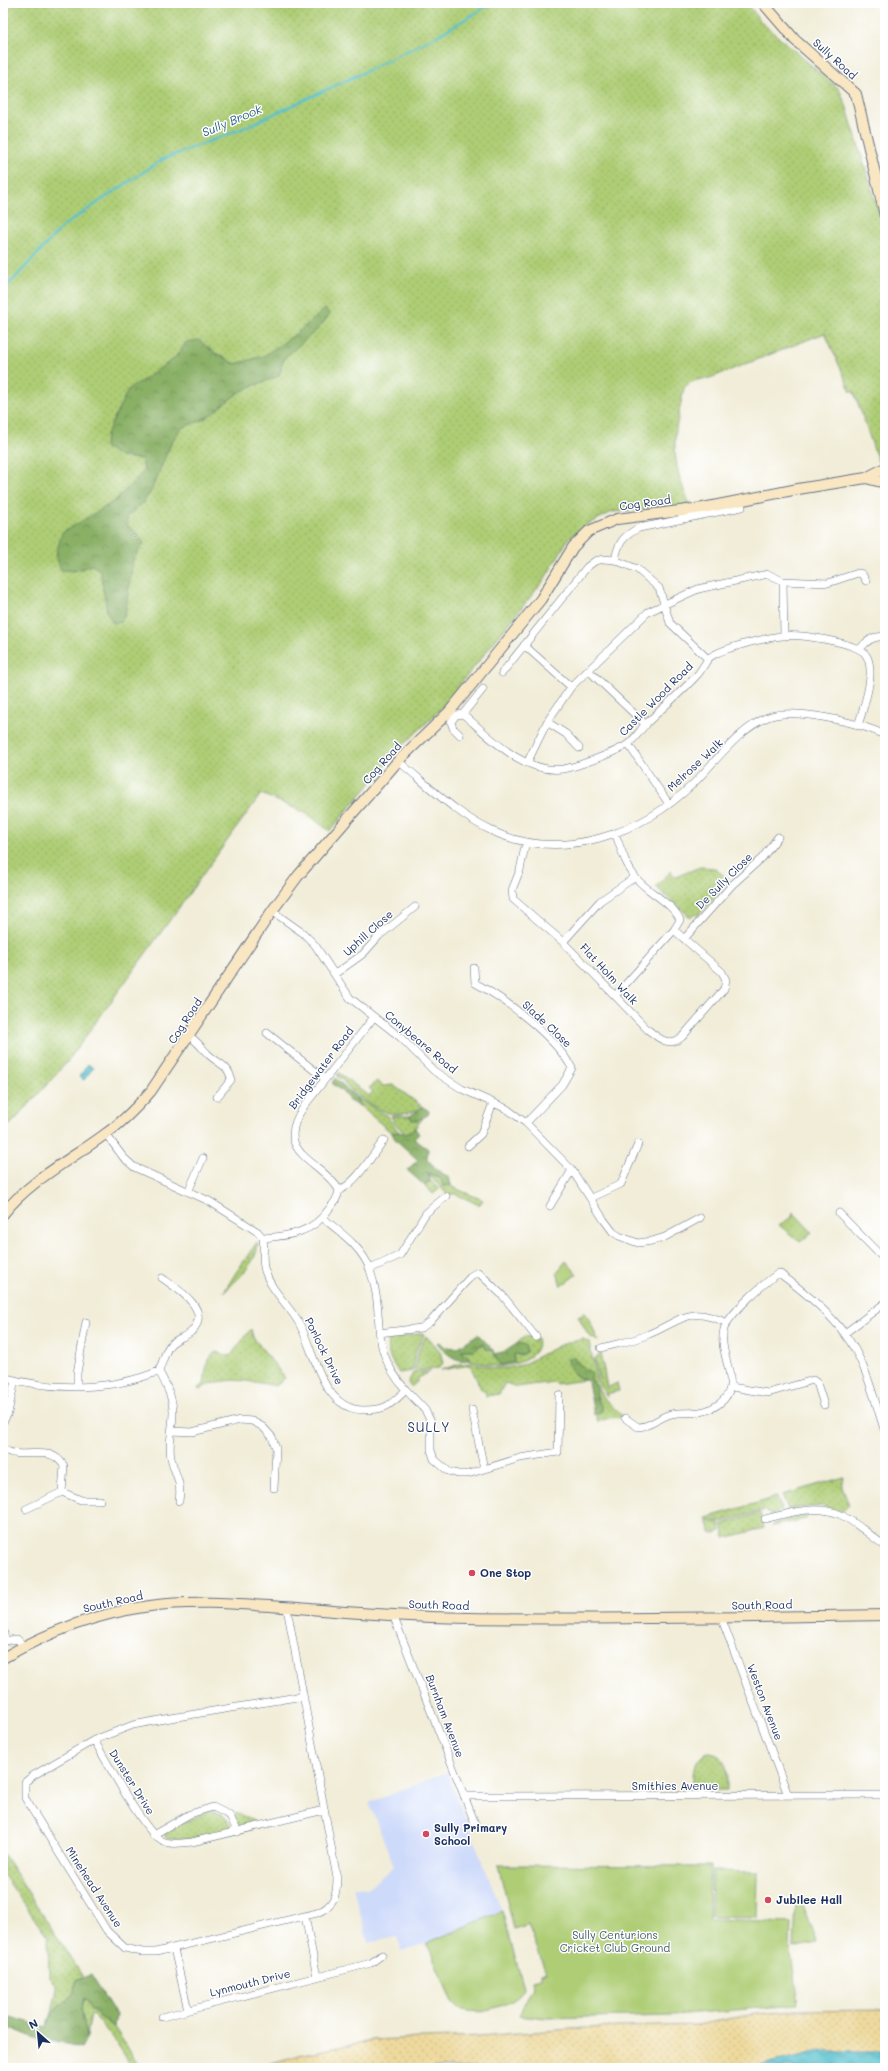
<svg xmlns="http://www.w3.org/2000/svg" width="888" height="2071" font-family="Mali,sans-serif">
<defs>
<pattern id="grass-dots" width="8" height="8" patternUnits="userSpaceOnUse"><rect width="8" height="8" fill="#aecd75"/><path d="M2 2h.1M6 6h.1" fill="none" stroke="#95b068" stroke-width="1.8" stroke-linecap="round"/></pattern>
<pattern id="forest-crowns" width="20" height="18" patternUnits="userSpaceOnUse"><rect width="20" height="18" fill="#8ab066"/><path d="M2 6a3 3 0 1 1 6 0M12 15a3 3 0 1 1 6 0" fill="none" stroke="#709057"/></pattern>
<pattern id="sand-dots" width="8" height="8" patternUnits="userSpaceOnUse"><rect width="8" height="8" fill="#eeda9e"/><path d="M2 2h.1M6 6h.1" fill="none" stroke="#ccbb8a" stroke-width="1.8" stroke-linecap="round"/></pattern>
<pattern id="water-waves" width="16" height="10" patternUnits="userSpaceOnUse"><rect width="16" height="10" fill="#55c1cd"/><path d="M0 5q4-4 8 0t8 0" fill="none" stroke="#469daa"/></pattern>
</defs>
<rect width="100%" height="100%" fill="#fff"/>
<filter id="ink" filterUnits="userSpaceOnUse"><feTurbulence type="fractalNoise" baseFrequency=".025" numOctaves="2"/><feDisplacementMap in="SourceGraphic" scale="8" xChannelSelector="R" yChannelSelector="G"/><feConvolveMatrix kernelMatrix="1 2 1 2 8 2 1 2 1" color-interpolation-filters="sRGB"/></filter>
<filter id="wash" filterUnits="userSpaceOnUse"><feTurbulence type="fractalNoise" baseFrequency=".012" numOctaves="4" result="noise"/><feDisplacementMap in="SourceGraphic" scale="16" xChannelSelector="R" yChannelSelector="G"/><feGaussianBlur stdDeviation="0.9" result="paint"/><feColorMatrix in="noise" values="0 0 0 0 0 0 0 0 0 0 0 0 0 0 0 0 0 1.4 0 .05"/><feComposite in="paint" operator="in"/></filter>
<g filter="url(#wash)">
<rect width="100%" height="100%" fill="#f1edd8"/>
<path fill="#cedafa" d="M 447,1772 L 502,1911 L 425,1944 L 401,1951 L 397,1937 L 368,1943 L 353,1887 L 368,1888 L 394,1866 L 369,1803 Z"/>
<path fill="url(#grass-dots)" stroke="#647e6a" d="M 3,3 L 747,3 L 761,22 L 839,89 L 846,105 L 885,232 L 885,464 L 880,467 L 854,392 L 851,392 L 825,333 L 710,378 C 700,379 691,380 684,388 C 680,411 672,436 676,460 C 678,476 684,490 690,505 L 612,512 L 588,524 L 569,538 L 544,580 L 438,712 L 401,747 L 330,831 L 304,812 L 261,794 L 68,1061 L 15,1120 L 3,1131 Z
M 700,867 L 714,868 L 728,879 L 728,882 L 697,916 L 695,914 L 691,918 L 656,887 L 671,871 L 675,877 Z
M 339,1073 L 369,1096 L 373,1091 L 369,1088 L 377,1081 L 383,1086 L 393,1085 L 423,1107 C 414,1112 404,1115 393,1114 C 379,1112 349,1092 342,1079 L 338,1077 L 337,1075 Z
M 356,1097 L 386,1115 L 399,1132 L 392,1133 L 360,1106 Z
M 391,1116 L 410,1116 L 412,1120 L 423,1118 L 415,1128 L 406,1135 L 394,1122 Z
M 425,1171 L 442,1179 L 443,1186 L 451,1185 L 452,1187 L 483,1200 L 479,1205 L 456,1194 L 447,1194 Z
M 430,1180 L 439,1189 L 433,1194 L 425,1186 Z
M 793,1212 L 812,1232 L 800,1242 L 779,1225 L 792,1217 Z
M 257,1242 C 261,1259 235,1282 224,1292 L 235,1274 Z
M 584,1312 L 589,1318 L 598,1341 L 589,1336 L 578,1316 L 582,1316 Z
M 251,1329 L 253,1337 L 285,1378 L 276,1386 C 251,1381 222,1375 199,1390 L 198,1388 L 204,1384 C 206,1373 205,1359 216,1352 L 230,1356 Z
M 423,1333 L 424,1335 L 416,1350 L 412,1371 L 399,1373 C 393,1364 385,1351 388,1341 L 392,1338 Z
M 426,1336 L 440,1351 L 443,1363 L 439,1368 L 414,1371 L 419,1349 Z
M 524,1336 L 537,1338 C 543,1358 512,1367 497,1366 C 488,1365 479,1362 470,1360 L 468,1356 L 462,1353 L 461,1350 L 473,1350 L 483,1344 L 485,1349 L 493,1350 L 496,1359 L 514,1354 L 525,1345 L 518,1343 Z
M 583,1339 L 589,1342 L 599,1390 L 602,1396 L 623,1417 L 609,1418 L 598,1422 L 596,1414 L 602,1410 C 595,1399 599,1389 591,1379 L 591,1373 L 579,1364 L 573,1357 L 575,1375 L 585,1380 L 556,1384 L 553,1382 L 517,1387 L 505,1383 L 499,1394 L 486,1396 L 486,1393 L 481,1389 L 470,1365 L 441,1370 L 459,1364 L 474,1363 L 494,1368 L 507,1368 L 522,1365 L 560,1345 Z
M 601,1353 L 607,1388 L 617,1383 L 619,1391 L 606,1394 L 607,1397 L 601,1388 L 594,1359 Z
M 431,1371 L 417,1379 L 418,1381 L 411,1387 L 408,1383 L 413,1373 Z
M 844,1477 L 842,1487 L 849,1505 L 842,1512 L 822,1506 L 788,1509 L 782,1495 Z
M 777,1497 L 781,1509 L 778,1513 L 770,1515 L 765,1510 L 720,1522 L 706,1519 L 706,1518 Z
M 760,1513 L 764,1528 L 725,1538 L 722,1524 Z
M 806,1514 L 806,1519 L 772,1526 L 774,1523 Z
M 707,1521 L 719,1523 L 721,1531 L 712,1534 Z
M 708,1753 C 729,1754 727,1773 727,1790 L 693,1790 C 693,1774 691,1760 708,1753 Z
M 207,1811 C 218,1811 225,1815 231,1825 L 231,1828 C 222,1835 174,1844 165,1837 L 165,1832 Z
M 235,1813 L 252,1819 L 254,1824 L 239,1825 L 235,1818 Z
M 3,1853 L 83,1977 L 77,1979 L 73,1994 L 52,2013 L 57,1988 L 49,1977 L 48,1938 L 3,1874 Z
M 84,1997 L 91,2010 L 114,2027 L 141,2068 L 132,2068 C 121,2048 108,2030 91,2014 L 87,2037 L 81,2009 Z"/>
<path fill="url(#forest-crowns)" stroke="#527062" d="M 325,309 L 330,314 L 319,328 L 284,358 L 279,376 L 250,387 L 238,393 L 205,419 L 181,428 L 172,441 L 151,491 L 143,503 L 127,516 L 128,526 L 139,535 L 144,543 L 133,560 L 125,615 L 121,622 L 113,623 L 107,612 L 100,570 L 92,565 L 74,571 L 61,570 L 56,555 L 62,533 L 115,501 L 144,471 L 142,459 L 120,457 L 105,447 L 106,435 L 128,390 L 175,358 L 186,342 L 199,340 L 212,351 L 235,364 L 264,356 L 297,333 Z
M 335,1078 L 356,1097 L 360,1106 L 349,1101 L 347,1096 L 332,1083 Z
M 423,1107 L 429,1111 L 428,1115 L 418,1120 L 412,1120 L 410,1116 Z
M 415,1128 L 419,1134 L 414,1139 L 428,1149 L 427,1159 L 440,1172 L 449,1177 L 451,1185 L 443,1186 L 441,1179 L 426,1172 L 430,1177 L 429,1182 L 426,1183 L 425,1186 L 407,1170 L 418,1160 L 395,1139 L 392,1133 L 399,1132 L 406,1134 Z
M 478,1334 L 493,1350 L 485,1349 L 483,1344 L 473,1350 L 462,1350 L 462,1352 L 468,1356 L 470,1360 C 455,1363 446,1353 437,1343 L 440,1342 L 445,1347 L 457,1348 Z
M 518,1343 L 525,1345 L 527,1351 L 522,1355 L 514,1354 L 514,1362 L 500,1365 L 494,1354 L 506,1351 Z
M 573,1357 L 579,1364 L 592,1373 L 591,1379 L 596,1386 L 597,1402 L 601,1405 L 602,1411 L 594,1415 L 588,1381 C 577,1378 568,1371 568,1358 Z
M 91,1975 L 116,2015 L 114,2027 L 91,2010 L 84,1998 L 81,2009 L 87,2037 L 81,2048 L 49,2039 L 40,2040 L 3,2025 L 3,2015 L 46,2027 L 52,2013 L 73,1994 L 77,1979 Z"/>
<path fill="url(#sand-dots)" stroke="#84847e" d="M 885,2010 L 885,2068 L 255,2068 L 299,2055 L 372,2040 L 479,2036 L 585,2028 L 697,2025 L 755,2014 L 795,2011 Z"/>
<path fill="#aecd75" stroke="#647e6a" d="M 566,1261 L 577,1274 L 561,1286 L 557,1272 Z
M 498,1865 L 710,1866 L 709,1920 L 791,1923 L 790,1947 L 798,2005 L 672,2015 L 546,2018 L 519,2015 L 533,1987 L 532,1981 L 541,1978 L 541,1974 L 546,1972 L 528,1924 L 514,1929 Z
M 712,1871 L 758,1872 L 757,1918 L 711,1917 Z
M 802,1902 L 817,1942 L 794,1947 L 796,1904 Z
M 502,1911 L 524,1988 C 518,2004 493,2008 478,2012 L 477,2010 C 466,2013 460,2011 452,2002 L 427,1943 Z"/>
<path fill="url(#water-waves)" stroke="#387896" d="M 88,1064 L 93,1068 L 84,1080 L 79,1077 Z
M 815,2052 L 885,2052 L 885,2068 L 750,2068 Z"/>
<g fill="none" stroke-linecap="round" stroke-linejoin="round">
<path stroke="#55c1cd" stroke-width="2.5" d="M 3,291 L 63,226 L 163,159 L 239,130 L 358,75 L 433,38 L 493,3"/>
</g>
</g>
<g filter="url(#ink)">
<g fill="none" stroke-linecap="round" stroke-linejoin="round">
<g stroke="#667289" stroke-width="8">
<path id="street" d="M 615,560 C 618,543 623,536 639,528 L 742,507
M 783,581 L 828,583 L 858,573 L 862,574 L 866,581
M 524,645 L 571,687
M 860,649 C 866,641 874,635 885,637
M 588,670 L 646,725
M 502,673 L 587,567 L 595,561 L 604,559 L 615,560 L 637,569 L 659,588 L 670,623 L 708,659
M 463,714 L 483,689
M 547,722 L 566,734 L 579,748
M 460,735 L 453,728 L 451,722 L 456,715 L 463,714 C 490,737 523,774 563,769 C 576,767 617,752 628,744 C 635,739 640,730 646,724 C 663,707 682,692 698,674 C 702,669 705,663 708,659 C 717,649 769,637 783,636 C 799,634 857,642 866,655 C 877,672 863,708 858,726
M 628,744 L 669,804
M 398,761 C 428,785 457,815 492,831 C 561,863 642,834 694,783 C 715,762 740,728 768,717 C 794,707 860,723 885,735
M 527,763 L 547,722 L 571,687 L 648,612 L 698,589 L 768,574 L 783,581 L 784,635
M 526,842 L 520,870 L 512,890 L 513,899 L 563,942 L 647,1029 C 658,1038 669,1048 682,1037 L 724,989 L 726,980 L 722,972 L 674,930
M 272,911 L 303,933 L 315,945 L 350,998 L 400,1037 L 434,1071 L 462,1089 L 507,1109 L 526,1123 L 572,1170 L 604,1220 L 613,1232 L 619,1236 L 638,1243 L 652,1241 L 665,1237 L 700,1218
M 684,939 L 732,885 L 762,858 L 778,837
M 563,942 L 600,901 L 635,877
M 474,968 L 475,983 C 507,1000 554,1036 572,1068 L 562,1085 L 526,1123
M 335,974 L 363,954 L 379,936 L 415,907
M 615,996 L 674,930 L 680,920 C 674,904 647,892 636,878 C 625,865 621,848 615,833
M 267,1033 L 325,1079
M 189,1036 C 197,1041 201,1047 207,1053 C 216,1063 230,1065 231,1080 L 217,1097
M 106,1134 L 123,1157 L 134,1167 L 209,1201 L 258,1232 L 263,1238 C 289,1236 313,1233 329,1209 C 334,1203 338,1198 339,1190 C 355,1185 373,1154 384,1140
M 468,1146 L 481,1134 L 493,1103
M 339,1190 C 321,1159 270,1154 305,1105 L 374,1017
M 188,1192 L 203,1158
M 591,1198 L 621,1184 L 638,1144
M 550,1206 L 572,1170
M 839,1213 L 885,1260
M 323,1218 C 340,1232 363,1248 370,1270 C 387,1318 366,1345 406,1390
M 263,1238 C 265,1249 261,1260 265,1271 C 271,1291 290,1306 300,1325 C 315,1353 322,1410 364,1410 C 387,1410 390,1405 406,1390 L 425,1410 L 431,1422 L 431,1450 L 434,1459 L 448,1471 L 458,1474 L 468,1474 L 520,1458 L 558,1452 L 559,1395
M 370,1269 L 400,1255 L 426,1213 L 446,1196
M 379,1333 L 421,1328 L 430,1322 L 472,1275 L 478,1272 L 503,1296 L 536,1337
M 845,1333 L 885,1303
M 601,1348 C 616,1344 634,1341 649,1334 C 683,1320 688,1305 727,1323
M 159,1371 C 165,1383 173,1397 173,1412 C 173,1427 168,1442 171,1458 C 175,1476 182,1480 179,1501
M 3,1377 C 53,1391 111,1391 159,1371 C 163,1362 164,1353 170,1345 C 175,1339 185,1337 191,1332 C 214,1310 176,1288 162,1278
M 77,1387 L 77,1373 L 86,1322
M 731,1387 L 768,1393 L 813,1380 L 817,1383 L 824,1405
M 472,1410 L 484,1469
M 625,1418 L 638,1427 C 651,1427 659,1417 671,1414 C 684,1411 696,1415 708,1410 C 752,1391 716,1359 724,1329 C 729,1314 765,1282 779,1273 C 802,1290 827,1310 844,1333 C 866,1361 874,1399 885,1432
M 3,1422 L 8,1413 L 15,1380
M 171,1431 L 192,1432 L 240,1420 L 252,1421 L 263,1427 L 272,1437 L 276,1448 L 274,1488
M 3,1449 C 23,1462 50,1442 64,1466 L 62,1492 L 26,1509
M 62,1492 L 81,1500 L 100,1500
M 765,1519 C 788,1513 818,1504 841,1515 C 857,1523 871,1536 885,1546
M 287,1608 L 337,1878 C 337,1895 334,1906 317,1913 L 156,1952 L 142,1952 L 125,1948 L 107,1931 L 31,1808 L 25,1798 L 25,1782 L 34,1775 L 94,1740 L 133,1725 L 159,1720 L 303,1696
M 393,1615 L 476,1826
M 721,1617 L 788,1795
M 3,1629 L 5,1640
M 3,1641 L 17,1639 L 24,1646
M 94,1740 C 106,1760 145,1834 162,1841 C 171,1845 183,1843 192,1842 L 324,1810
M 464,1796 L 885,1795
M 153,1835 L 190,1814 L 213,1807 L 229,1815 L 238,1832
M 305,1916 L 317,1977
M 174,1949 L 188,2010
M 162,2017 L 371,1963 L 382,1955"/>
</g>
<g stroke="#667289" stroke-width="12">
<path id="secondary" d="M 763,3 L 795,40 L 856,94 L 885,215
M 866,478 L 885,483
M 3,1214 C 29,1181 70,1160 104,1135 C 122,1123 137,1107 151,1091 L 272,911 L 298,876 L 398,761 L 450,711 L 541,599 L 573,547 L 589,531 L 617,519 L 703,508 L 798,489 L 866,478 L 885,468
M 3,1658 C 48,1632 98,1613 150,1606 C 199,1599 248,1605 298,1608 C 354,1613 411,1617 468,1618 C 607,1620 746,1617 885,1615"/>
</g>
<use href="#street" stroke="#fff" stroke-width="7"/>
<use href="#secondary" stroke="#f9e7c3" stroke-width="10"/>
</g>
</g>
<g fill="#d1495b" stroke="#fff" stroke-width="1.5">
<circle cx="472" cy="1573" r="4"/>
<circle cx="426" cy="1834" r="4"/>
<circle cx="768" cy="1900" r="4"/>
</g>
<g text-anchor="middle" stroke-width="3" stroke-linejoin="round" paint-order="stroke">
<g font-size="11" fill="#1b2f5e" stroke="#fff">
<text transform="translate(835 59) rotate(42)" y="4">Sully Road</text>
<text transform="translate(645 503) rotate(-8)" y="4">Cog Road</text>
<text transform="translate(656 699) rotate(-45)" y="4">Castle Wood Road</text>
<text transform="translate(382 763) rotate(-48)" y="4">Cog Road</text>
<text transform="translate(695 765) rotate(-43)" y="4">Melrose Walk</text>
<text transform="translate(724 881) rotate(-45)" y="4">De Sully Close</text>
<text transform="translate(368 933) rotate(-42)" y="4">Uphill Close</text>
<text transform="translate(609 974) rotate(47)" y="4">Flat Holm Walk</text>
<text transform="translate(185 1021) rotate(-57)" y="4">Cog Road</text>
<text transform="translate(547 1024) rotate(43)" y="4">Slade Close</text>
<text transform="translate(421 1042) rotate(40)" y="4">Conybeare Road</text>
<text transform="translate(321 1068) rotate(-53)" y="4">Bridgewater Road</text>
<text transform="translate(324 1351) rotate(64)" y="4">Porlock Drive</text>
<text transform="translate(113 1602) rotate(-13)" y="4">South Road</text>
<text transform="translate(439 1605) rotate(2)" y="4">South Road</text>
<text transform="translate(762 1605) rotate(-1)" y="4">South Road</text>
<text transform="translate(765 1702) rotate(69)" y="4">Weston Avenue</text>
<text transform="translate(445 1716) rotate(69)" y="4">Burnham Avenue</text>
<text transform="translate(132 1782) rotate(58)" y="4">Dunster Drive</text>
<text x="675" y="1790">Smithies Avenue</text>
<text transform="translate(94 1887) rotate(57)" y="4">Minehead Avenue</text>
<text transform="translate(250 1983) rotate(-14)" y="4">Lynmouth Drive</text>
</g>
<g font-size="11" font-weight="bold" fill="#1b2f5e" stroke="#fff" text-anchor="start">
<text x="480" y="1577">One Stop</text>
<text x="434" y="1832">Sully Primary<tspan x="434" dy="13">School</tspan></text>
<text x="776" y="1904">Jubilee Hall</text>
</g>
<g font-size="11" fill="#475e65" stroke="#fff">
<text x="615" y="1939">Sully Centurions<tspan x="615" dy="13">Cricket Club Ground</tspan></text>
</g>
<g font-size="12" font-style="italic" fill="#2f6285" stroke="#fff">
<text transform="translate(232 121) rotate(-23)" y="4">Sully Brook</text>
</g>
<g font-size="13" letter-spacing="1" fill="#1b2f5e" stroke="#fff">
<text x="429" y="1432">SULLY</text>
</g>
</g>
<rect width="888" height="2071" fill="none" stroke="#fff" stroke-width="16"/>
<g transform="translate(38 2033) rotate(333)" stroke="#ffffff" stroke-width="3" paint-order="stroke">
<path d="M0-3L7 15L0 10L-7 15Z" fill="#1b2f5e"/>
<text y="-6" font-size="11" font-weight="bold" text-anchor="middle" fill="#1b2f5e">N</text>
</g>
</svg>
